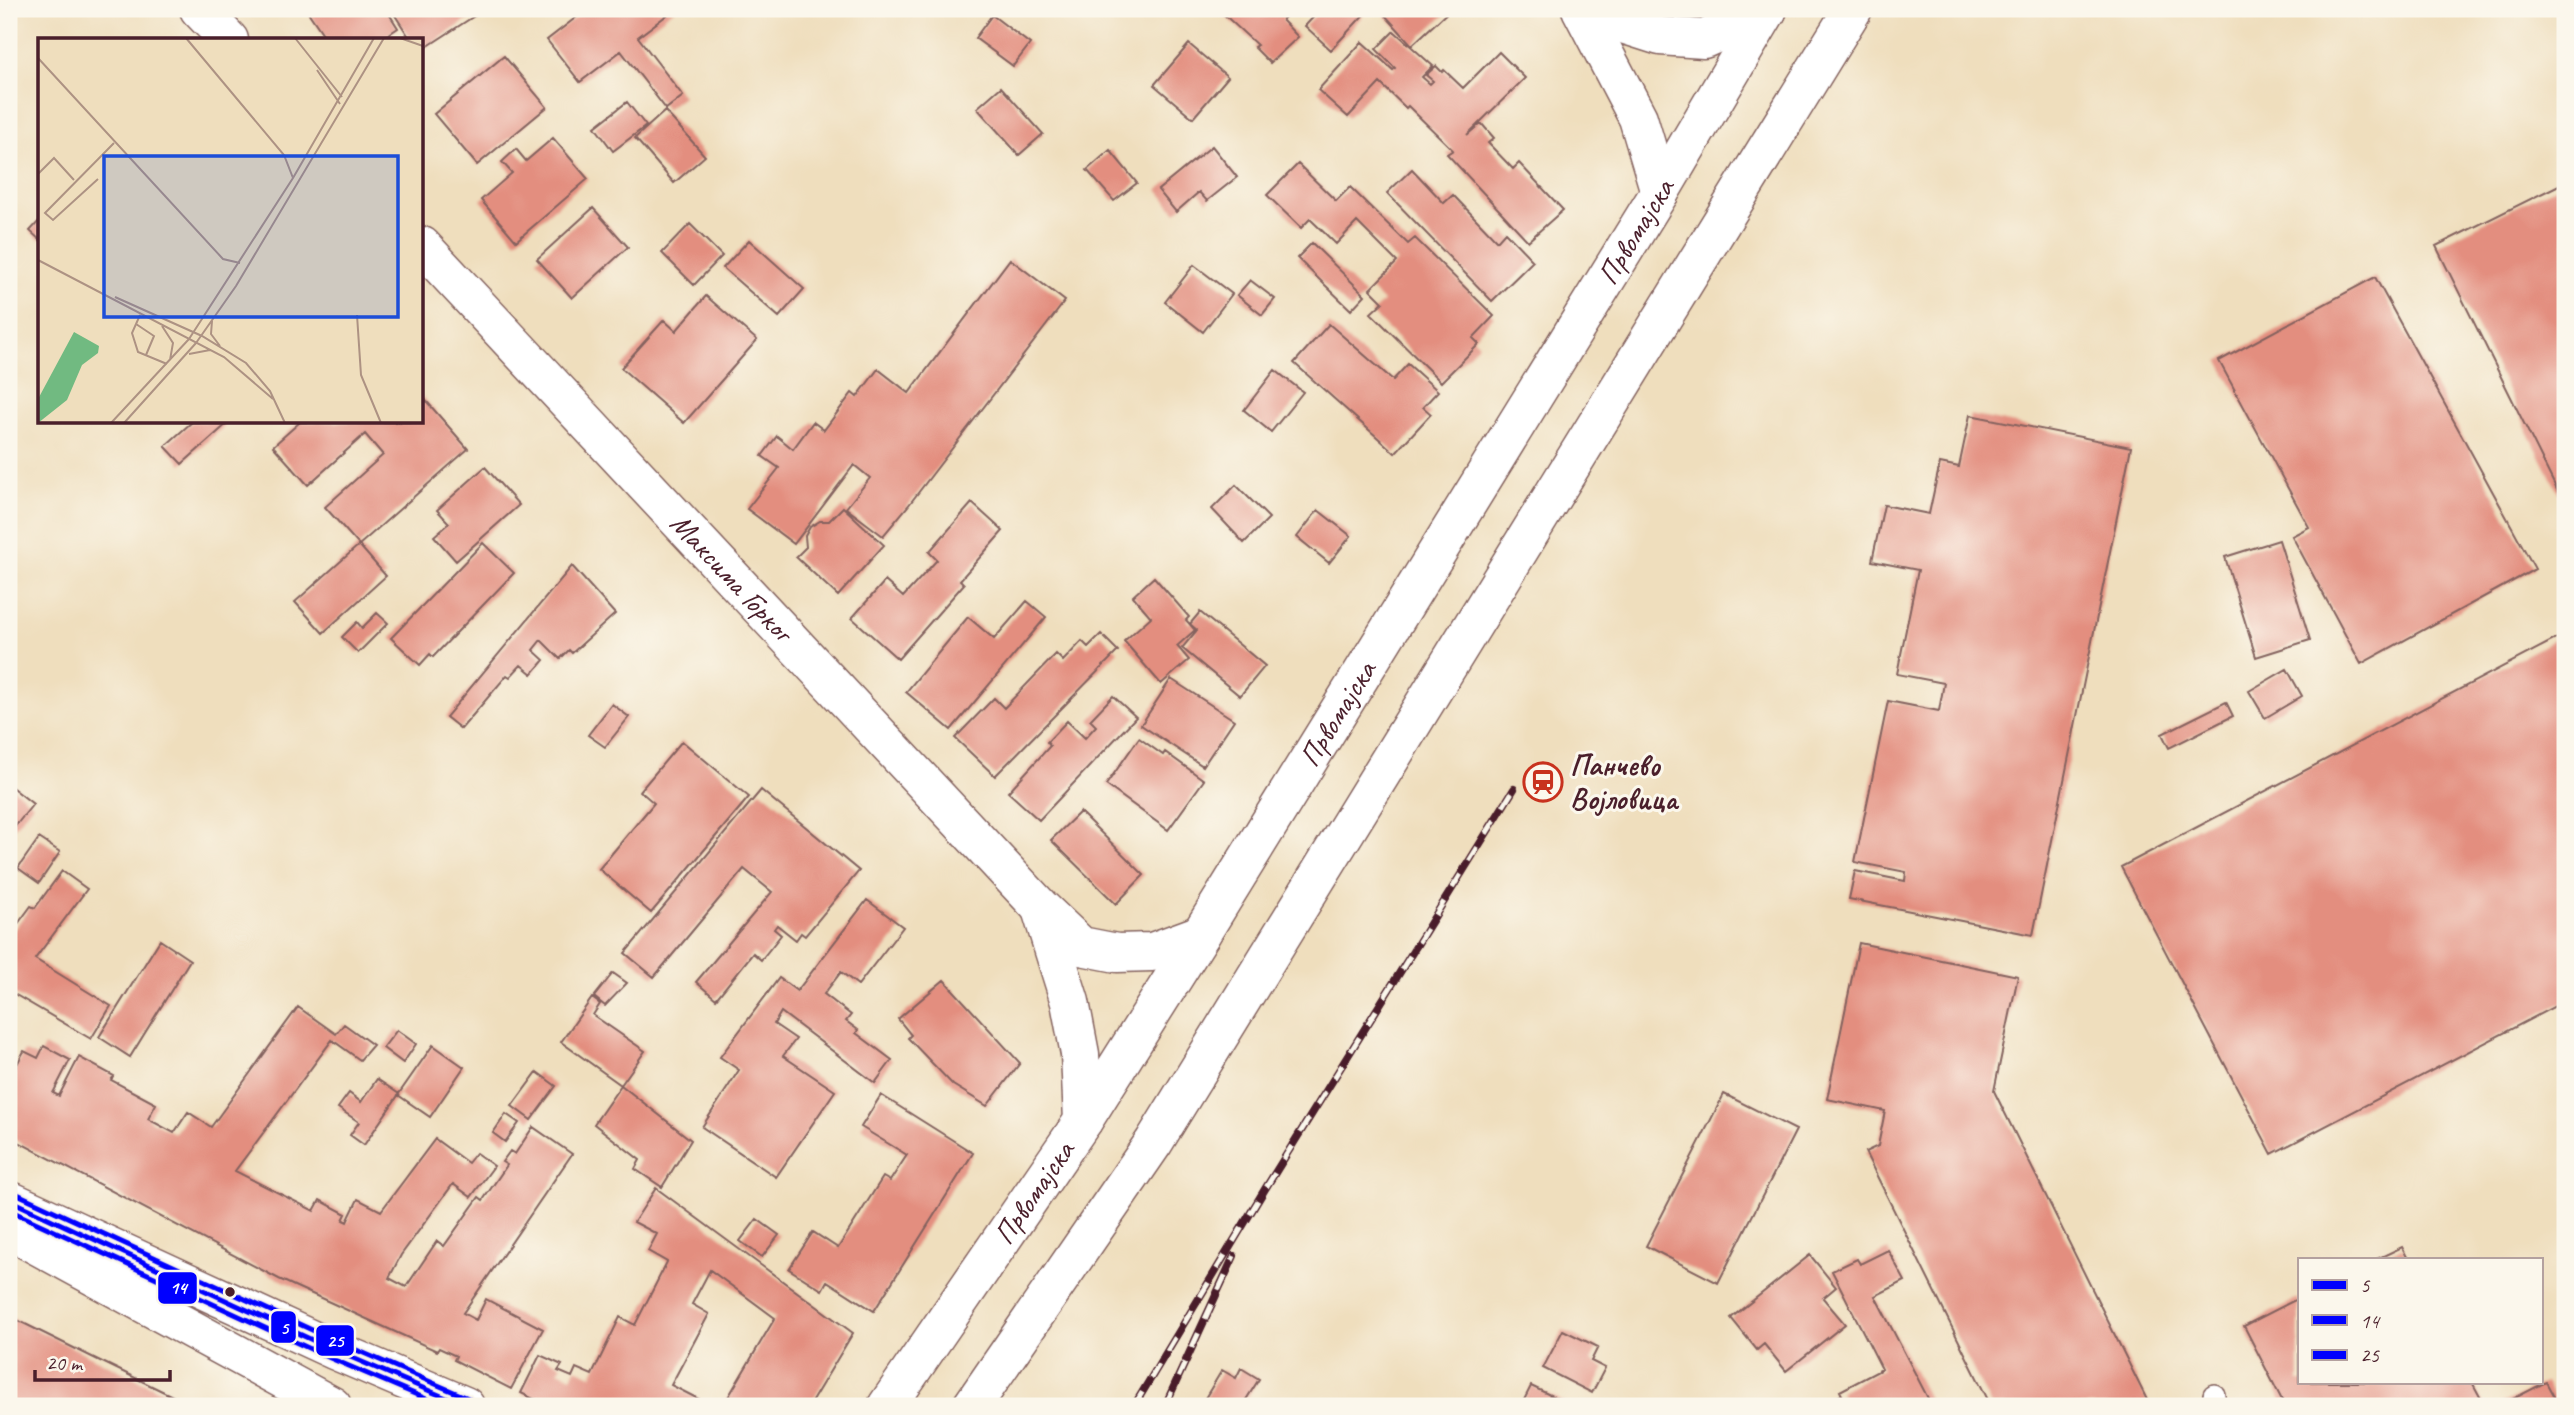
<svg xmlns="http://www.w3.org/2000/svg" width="2574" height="1415" font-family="Caveat,sans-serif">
<rect width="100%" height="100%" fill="#fbf7ec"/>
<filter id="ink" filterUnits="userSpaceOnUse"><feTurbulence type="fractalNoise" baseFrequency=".0143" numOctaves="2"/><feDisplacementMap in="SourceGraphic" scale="14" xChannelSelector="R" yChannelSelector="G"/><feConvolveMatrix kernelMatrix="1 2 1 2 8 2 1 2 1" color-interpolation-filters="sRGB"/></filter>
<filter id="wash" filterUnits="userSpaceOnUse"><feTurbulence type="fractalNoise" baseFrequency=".00686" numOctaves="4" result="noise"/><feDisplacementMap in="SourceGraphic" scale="28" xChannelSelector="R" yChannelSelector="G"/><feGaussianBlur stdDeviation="1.57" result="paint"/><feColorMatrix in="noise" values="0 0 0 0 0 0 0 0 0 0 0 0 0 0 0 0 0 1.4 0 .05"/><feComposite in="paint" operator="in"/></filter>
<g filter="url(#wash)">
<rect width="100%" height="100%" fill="#efdebd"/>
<g id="blocks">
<path fill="#e38e7f" d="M 306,9 L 386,9 L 398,28 L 380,40 L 327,40 Z
M 391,9 L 485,9 L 422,50 L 422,40 L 411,40 Z
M 587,9 L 675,9 L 638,37 L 683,96 L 666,109 L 621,51 L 580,82 L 547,40 Z
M 1218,9 L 1258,9 L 1266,16 L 1273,9 L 1292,9 L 1282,20 L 1298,37 L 1270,63 L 1254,47 L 1257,45 Z
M 1321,9 L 1369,9 L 1331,50 L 1305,26 Z
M 1390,9 L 1451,9 L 1412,45 L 1384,14 Z
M 992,15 L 1030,44 L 1013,66 L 975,38 Z
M 1394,31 L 1433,66 L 1422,77 L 1430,84 L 1433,81 L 1426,75 L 1436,66 L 1442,72 L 1444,70 L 1463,88 L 1499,52 L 1525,78 L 1467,135 L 1481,123 L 1494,138 L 1488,143 L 1513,169 L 1519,163 L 1563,210 L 1528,241 L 1447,154 L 1453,150 L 1408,106 L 1406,108 L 1380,83 L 1348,117 L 1318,90 L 1362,42 L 1393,70 L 1395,68 L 1376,49 Z
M 1189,44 L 1228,77 L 1193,118 L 1154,85 Z
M 504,56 L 547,107 L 477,165 L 434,114 Z
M 1001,87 L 1043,134 L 1019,155 L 977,108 Z
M 627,102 L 646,126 L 613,151 L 595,127 Z
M 665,111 L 705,156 L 674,183 L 635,138 Z
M 553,138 L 588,179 L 516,241 L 481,200 L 512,173 L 502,162 L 516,149 L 526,161 Z
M 1212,146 L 1237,177 L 1207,201 L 1199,192 L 1176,212 L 1158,190 Z
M 1110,150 L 1137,183 L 1114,201 L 1087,170 Z
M 1298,164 L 1336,201 L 1350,187 L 1408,244 L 1415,238 L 1494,316 L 1473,338 L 1479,344 L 1441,382 L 1371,313 L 1383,302 L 1370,289 L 1397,262 L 1357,222 L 1336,244 L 1310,219 L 1301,228 L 1267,195 Z
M 1412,169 L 1444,203 L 1453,195 L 1497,241 L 1505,232 L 1533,261 L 1492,301 L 1387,193 Z
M 2563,183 L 2565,188 L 2565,506 L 2436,246 Z
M 593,208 L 628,247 L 572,298 L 537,259 Z
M 40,220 L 40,240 L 30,231 Z
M 690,224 L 722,256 L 694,285 L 662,253 Z
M 749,240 L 804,289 L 779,317 L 723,268 Z
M 1312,243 L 1365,295 L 1351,310 L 1297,258 Z
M 1010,259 L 1065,301 L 908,506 L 883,536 L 846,508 L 870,478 L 854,465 L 794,544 L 747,509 L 779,468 L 762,456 L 777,436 L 793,449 L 813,422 L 824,430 L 852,393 L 857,397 L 878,369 L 909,393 Z
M 1194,265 L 1232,294 L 1203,332 L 1165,302 Z
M 2375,277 L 2535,569 L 2361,664 L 2292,536 L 2309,527 L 2219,361 Z
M 1250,280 L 1275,299 L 1262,315 L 1237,295 Z
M 706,296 L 757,340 L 684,423 L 621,368 L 664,320 L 676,331 Z
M 1329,324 L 1393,380 L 1408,364 L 1438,391 L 1423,407 L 1431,414 L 1395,453 L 1294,363 Z
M 1275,370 L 1303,392 L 1271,432 L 1244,410 Z
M 422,396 L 468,449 L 359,545 L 386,576 L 323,633 L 295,602 L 359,545 L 325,507 L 383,455 L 365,434 L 308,485 L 273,446 L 300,422 L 422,422 Z
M 1970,415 L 2131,447 L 2033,935 L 1849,899 L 1855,871 L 1905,881 L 1906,872 L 1855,862 L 1888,701 L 1939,711 L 1944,683 L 1897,674 L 1918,570 L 1872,561 L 1884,505 L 1929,514 L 1940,463 L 1959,467 Z
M 192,422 L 229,422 L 182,464 L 165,446 Z
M 485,467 L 519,505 L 456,561 L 434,536 L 449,523 L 437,510 Z
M 1236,485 L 1269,518 L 1244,543 L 1212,509 Z
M 972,503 L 1003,531 L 960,580 L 964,584 L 898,659 L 852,618 L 885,581 L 903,597 L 937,560 L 929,552 Z
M 843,507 L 884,545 L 838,596 L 796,557 L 806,547 L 805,536 L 810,527 L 820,521 L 829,521 Z
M 1318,510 L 1351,536 L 1329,563 L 1297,537 Z
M 2279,540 L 2310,640 L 2256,657 L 2225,557 Z
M 483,543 L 514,573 L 433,657 L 430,654 L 420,665 L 391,638 Z
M 572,566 L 615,614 L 572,653 L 569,650 L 560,659 L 541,640 L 533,650 L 544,660 L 532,674 L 521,665 L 510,677 L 507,675 L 461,729 L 446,717 Z
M 1154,577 L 1189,617 L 1186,620 L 1195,630 L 1177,646 L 1189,660 L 1161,684 L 1124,641 L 1151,617 L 1133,596 Z
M 1027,601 L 1046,617 L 951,730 L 906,692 L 968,617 L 994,639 Z
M 1200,612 L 1265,666 L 1240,696 L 1182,648 L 1197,630 L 1190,624 Z
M 377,613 L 388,623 L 358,653 L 342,637 L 357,622 L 362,628 Z
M 1101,634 L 1118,651 L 995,776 L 955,738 L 994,698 L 1004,708 L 1056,654 L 1063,661 L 1082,641 L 1088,647 Z
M 2565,634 L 2565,1001 L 2272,1154 L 2121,867 Z
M 2287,669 L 2302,696 L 2265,718 L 2249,691 Z
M 1171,679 L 1234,720 L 1203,766 L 1141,725 Z
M 1113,696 L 1136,717 L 1039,820 L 1008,792 L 1050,746 L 1047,742 L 1067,721 L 1085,738 L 1096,726 L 1090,720 Z
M 2226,702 L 2233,716 L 2169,748 L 2162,734 Z
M 612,704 L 629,717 L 605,747 L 588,735 Z
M 1139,738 L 1163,755 L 1165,752 L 1204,780 L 1168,830 L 1106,785 Z
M 682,741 L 749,797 L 651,913 L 599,869 L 654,803 L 640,791 Z
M 9,785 L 33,804 L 9,834 Z
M 761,790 L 859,871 L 805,936 L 801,933 L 796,940 L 777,925 L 774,929 L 781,935 L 761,960 L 753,953 L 716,999 L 696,982 L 772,892 L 744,869 L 654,977 L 625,953 Z
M 1080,812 L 1144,875 L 1116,904 L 1051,840 Z
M 39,838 L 60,852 L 39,883 L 18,868 Z
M 62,871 L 87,889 L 35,959 L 111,1006 L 91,1039 L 9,991 L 9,936 L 31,906 L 35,908 Z
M 867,900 L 903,927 L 858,985 L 841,972 L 824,994 L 851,1015 L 846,1021 L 858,1030 L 856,1033 L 892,1060 L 875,1083 L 781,1012 L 774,1024 L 796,1039 L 783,1056 L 835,1091 L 776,1177 L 702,1127 L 739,1070 L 720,1057 L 779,978 L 797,991 Z
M 160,940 L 190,960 L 130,1057 L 99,1037 Z
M 1859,943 L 2018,976 L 1994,1091 L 2150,1406 L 1991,1406 L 1865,1152 L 1878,1146 L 1885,1111 L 1827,1099 Z
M 613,973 L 627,983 L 605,1006 L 594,997 Z
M 944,980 L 1020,1063 L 987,1106 L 953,1085 L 908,1038 L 911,1035 L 898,1019 Z
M 592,998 L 600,1004 L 593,1015 L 645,1051 L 621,1085 L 691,1140 L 662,1187 L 635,1169 L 640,1160 L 594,1124 L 621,1085 L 561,1042 Z
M 298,1007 L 336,1034 L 344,1024 L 373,1045 L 360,1060 L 332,1040 L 235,1171 L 314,1211 L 320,1200 L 346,1214 L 343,1220 L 347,1222 L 358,1199 L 381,1211 L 435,1139 L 468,1163 L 476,1153 L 494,1166 L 471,1197 L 453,1184 L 401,1255 L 389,1278 L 406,1287 L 437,1241 L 444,1246 L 479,1197 L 483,1200 L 507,1165 L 502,1162 L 510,1151 L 515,1154 L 533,1127 L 572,1154 L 463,1313 L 476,1320 L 486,1299 L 543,1329 L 511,1389 L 454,1360 L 456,1356 L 439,1348 L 437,1351 L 279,1279 L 9,1137 L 9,1069 L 13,1072 L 24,1051 L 38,1058 L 44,1046 L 70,1060 L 53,1093 L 59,1096 L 79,1057 L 114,1076 L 111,1080 L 156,1104 L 148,1119 L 174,1133 L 188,1112 L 211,1127 Z
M 397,1030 L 416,1044 L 403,1063 L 383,1048 Z
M 433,1045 L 464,1067 L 430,1117 L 398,1095 Z
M 537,1072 L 556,1086 L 531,1120 L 512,1106 Z
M 377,1079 L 399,1094 L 364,1145 L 350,1135 L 359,1122 L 338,1108 L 349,1093 L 361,1102 Z
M 1724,1094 L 1796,1130 L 1718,1283 L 1646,1246 Z
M 881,1095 L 973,1153 L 874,1311 L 827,1281 L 822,1290 L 789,1269 L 813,1232 L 838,1248 L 883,1177 L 890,1181 L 907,1155 L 861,1127 Z
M 506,1114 L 519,1123 L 505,1142 L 493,1133 Z
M 656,1188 L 853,1333 L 809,1406 L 723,1406 L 775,1318 L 710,1270 L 692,1304 L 709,1314 L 671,1385 L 712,1406 L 548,1406 L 521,1393 L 540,1355 L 562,1365 L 558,1371 L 572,1377 L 576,1368 L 592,1375 L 620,1317 L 635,1325 L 667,1262 L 648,1251 L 657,1234 L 634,1222 Z
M 757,1219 L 779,1235 L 762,1257 L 740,1241 Z
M 2402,1247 L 2408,1259 L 2377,1259 Z
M 1888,1250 L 1905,1281 L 1875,1296 L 1932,1406 L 1836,1406 L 1832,1400 L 1842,1395 L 1840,1391 L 1882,1369 L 1832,1271 L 1857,1259 L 1860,1264 Z
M 1810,1255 L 1836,1287 L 1823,1298 L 1845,1324 L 1786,1371 L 1764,1344 L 1757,1350 L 1731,1318 Z
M 2299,1298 L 2299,1382 L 2472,1382 L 2485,1406 L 2285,1406 L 2244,1326 Z
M 9,1316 L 90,1356 L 193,1406 L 9,1406 Z
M 1563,1330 L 1598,1347 L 1591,1361 L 1605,1368 L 1592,1393 L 1543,1368 Z
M 1241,1368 L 1259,1379 L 1242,1406 L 1214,1406 L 1204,1400 L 1222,1370 L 1236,1378 Z
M 2546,1382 L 2559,1406 L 2499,1406 Z
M 1531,1386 L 1573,1406 L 1521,1406 Z"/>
</g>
</g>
<g filter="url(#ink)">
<use href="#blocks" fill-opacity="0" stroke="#84625e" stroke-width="2"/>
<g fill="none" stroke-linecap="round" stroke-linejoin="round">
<g stroke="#84625e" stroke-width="24">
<path id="service" d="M 2214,1395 L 2214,1406"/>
</g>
<g stroke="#84625e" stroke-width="41">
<g id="minor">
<path d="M 199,9 L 229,40"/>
<path d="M 1581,9 L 1638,118 L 1660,192"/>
<path d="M 1596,9 L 1616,22 L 1660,36 L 1704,39 L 1767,11"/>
<path id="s1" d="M 422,246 L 1040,907 L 1081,946 L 1117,953 L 1152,952 L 1201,934"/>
<path d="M 1041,909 L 1070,1002 L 1080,1054 L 1083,1121"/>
</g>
</g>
<g stroke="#84625e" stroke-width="41">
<path id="tertiary" d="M 9,1200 L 334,1350 L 465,1406
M 9,1230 L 332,1406"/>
</g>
<g stroke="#84625e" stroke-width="41">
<g id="primary">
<path id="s2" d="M 887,1406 L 1083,1121 L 1201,934 L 1660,192 L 1768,9"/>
<path d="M 972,1406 L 1154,1142 L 1853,9"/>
</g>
</g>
<use href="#service" stroke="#fff" stroke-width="21"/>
<use href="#minor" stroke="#fff" stroke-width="38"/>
<use href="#tertiary" stroke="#fff" stroke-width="38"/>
<use href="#primary" stroke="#fff" stroke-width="38"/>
<g stroke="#4a1f2b" stroke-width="8">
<path id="rail" d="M 1134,1406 L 1265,1189 L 1514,789
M 1165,1406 L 1234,1256"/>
</g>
<use href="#rail" stroke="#fbf7ec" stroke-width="5" stroke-dasharray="16" stroke-linecap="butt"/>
<g stroke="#fbf7ec" stroke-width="10">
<path id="bus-1" d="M 9,1200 L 334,1350 L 465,1406"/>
</g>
<g stroke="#fbf7ec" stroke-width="10">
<path id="bus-2" d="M 9,1210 L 330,1358 L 443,1406"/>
</g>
<g stroke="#fbf7ec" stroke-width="10">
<path id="bus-3" d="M 13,1192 L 338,1342 L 468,1398"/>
</g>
<use href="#bus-1" stroke="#00f" stroke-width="5"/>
<use href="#bus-2" stroke="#00f" stroke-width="5"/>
<use href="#bus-3" stroke="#00f" stroke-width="5"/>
</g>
</g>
<defs>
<g id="station-ring" transform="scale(2.0125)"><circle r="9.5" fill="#fbf7ec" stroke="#c8321e" stroke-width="1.5"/><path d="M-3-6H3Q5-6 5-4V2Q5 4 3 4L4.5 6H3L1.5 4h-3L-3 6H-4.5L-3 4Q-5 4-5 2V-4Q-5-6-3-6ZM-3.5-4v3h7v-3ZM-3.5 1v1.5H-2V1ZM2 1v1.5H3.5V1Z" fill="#c8321e"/></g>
</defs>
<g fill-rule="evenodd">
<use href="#station-ring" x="1543" y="782"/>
</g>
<circle fill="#4a1f2b" stroke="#fbf7ec" stroke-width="2.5" cx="230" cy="1292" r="6"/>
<g text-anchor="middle" stroke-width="6" stroke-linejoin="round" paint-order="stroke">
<g font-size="30" fill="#4a1f2b" stroke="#fbf7ec">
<text dy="10" stroke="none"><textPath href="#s2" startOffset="1393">Првомајска</textPath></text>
<text dy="10" stroke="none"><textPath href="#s1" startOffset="453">Максима Горког</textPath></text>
<text dy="10" stroke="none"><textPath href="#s2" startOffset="826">Првомајска</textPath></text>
<text dy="10" stroke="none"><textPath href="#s2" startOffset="259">Првомајска</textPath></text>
</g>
<g font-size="30" font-weight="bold" fill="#4a1f2b" stroke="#fbf7ec" text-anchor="start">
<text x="1570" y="775">Панчево<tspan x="1570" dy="34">Војловица</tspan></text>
</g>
</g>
<g transform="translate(38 38)">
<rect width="385" height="385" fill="#efdebd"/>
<path d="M 36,294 L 61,308 L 60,315 L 44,327 L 29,362 L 0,385 L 0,361 Z" fill="#71ba81"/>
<path fill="none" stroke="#ad9283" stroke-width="2" d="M 148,0 L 246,117 L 255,140M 257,0 L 304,59M 362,0 L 385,8M 0,20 L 185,221 L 202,225M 279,32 L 302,66M 0,136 L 16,120 L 36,142M 60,141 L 15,182 L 7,175 L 76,105M 0,222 L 186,319 L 235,361M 77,259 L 164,298 L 208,325 L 232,353 L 247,385M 102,277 L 94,295 L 100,314 L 129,326M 319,277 L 323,337 L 343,385M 174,283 L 173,296 L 182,308M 98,286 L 116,298 L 108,317M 124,288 L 135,305 L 132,322M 151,301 L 255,140 L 336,0M 158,305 L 198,248 L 346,0M 151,316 L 172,312M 73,385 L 151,301M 86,385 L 158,305"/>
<path fill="#1d4ed8" fill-opacity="0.15" stroke="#1d4ed8" stroke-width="3.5" d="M 66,118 L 360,118 L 360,279 L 66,279 Z"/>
<rect width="385" height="385" fill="none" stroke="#4a1f2b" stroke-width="3.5"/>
</g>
<g stroke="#fbf7ec" stroke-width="2.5">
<rect x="157" y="1271" width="41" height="34" rx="7" fill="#00f"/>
<rect x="270" y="1310" width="27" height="34" rx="7" fill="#00f"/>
<rect x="315" y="1324" width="40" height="33" rx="7" fill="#00f"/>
</g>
<g font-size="19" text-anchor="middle" font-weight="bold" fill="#fff">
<text x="178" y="1294">14</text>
<text x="284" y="1334">5</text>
<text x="335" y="1347">25</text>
</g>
<rect width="2574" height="1415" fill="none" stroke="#fbf7ec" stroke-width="35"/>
<rect x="2298" y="1258" width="245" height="126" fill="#fbf7ec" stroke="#b4a19f" stroke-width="2"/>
<rect x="2312" y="1280" width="35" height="10" fill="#0000ff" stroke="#b4a19f" stroke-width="2"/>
<text x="2360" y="1292" font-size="21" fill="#4a1f2b">5</text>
<rect x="2312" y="1315" width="35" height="10" fill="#0000ff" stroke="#b4a19f" stroke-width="2"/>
<text x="2360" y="1328" font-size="21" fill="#4a1f2b">14</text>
<rect x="2312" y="1350" width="35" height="10" fill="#0000ff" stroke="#b4a19f" stroke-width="2"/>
<text x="2360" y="1362" font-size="21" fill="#4a1f2b">25</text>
<path d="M35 1370v10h135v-10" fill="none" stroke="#4a1f2b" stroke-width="3.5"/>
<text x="46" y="1370" font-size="21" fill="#4a1f2b" stroke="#fbf7ec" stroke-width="5" paint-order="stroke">20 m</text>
</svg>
